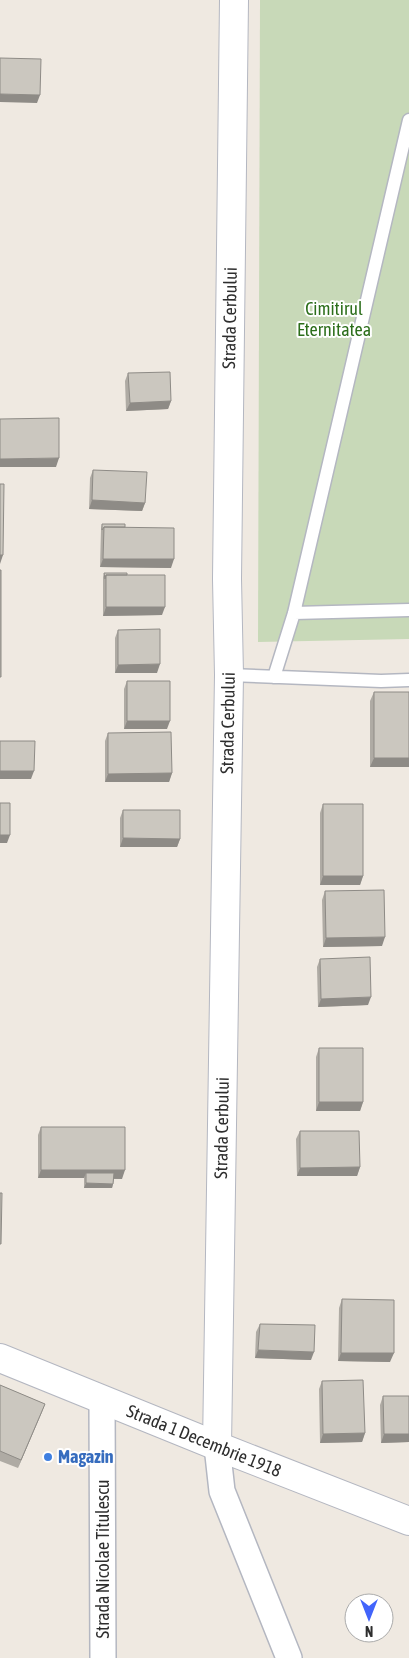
<svg xmlns="http://www.w3.org/2000/svg" width="409" height="1658" font-family="'Asap Condensed',sans-serif">
<rect width="100%" height="100%" fill="#efe9e1"/>
<path fill="#c8d9b8" d="M 260,0 L 409,0 L 409,639 L 258,642 Z"/>
<g fill="none" stroke-linecap="round" stroke-linejoin="round">
<g stroke="#b4b7c1" stroke-width="15">
<path id="service" d="M 294,613 L 409,610
M 229,675 L 381,681 L 409,680
M 274,677 L 294,613 L 409,120"/>
</g>
<g stroke="#b4b7c1" stroke-width="28">
<path id="minor" d="M 102,1400 L 103,1658
M 217,1446 L 222,1491 L 289,1658"/>
</g>
<g stroke="#b4b7c1" stroke-width="30">
<path id="tertiary" d="M 217,1446 L 229,675 L 227,579 L 234,0"/>
</g>
<g stroke="#b4b7c1" stroke-width="30">
<path id="secondary" d="M 0,1358 L 217,1446 L 409,1521"/>
</g>
<use href="#service" stroke="#fff" stroke-width="12"/>
<use href="#minor" stroke="#fff" stroke-width="25"/>
<use href="#tertiary" stroke="#fff" stroke-width="28"/>
<use href="#secondary" stroke="#fff" stroke-width="28"/>
</g>
<path fill="#afaba4" d="M 128,373 L 171,401 L 168,409 L 126,411 L 125,381 Z
M 93,470 L 145,503 L 142,511 L 89,509 L 90,478 Z
M 102,524 L 125,527 L 171,568 L 100,567 L 101,529 Z
M 104,573 L 127,575 L 162,615 L 103,616 L 103,577 Z
M 118,630 L 157,673 L 115,673 L 115,638 Z
M 127,681 L 167,729 L 124,729 L 124,689 Z
M 374,692 L 409,767 L 370,767 L 370,701 Z
M 108,733 L 172,773 L 169,782 L 105,782 L 105,741 Z
M 323,804 L 363,876 L 360,885 L 320,885 L 320,813 Z
M 123,810 L 180,839 L 177,847 L 120,847 L 120,818 Z
M 325,891 L 382,946 L 323,947 L 322,900 Z
M 320,959 L 368,1005 L 318,1007 L 317,967 Z
M 319,1048 L 363,1102 L 360,1111 L 316,1111 L 316,1057 Z
M 41,1127 L 122,1179 L 114,1179 L 113,1184 L 112,1188 L 84,1188 L 84,1178 L 38,1178 L 38,1135 Z
M 300,1131 L 360,1167 L 357,1176 L 297,1176 L 296,1139 Z
M 342,1299 L 390,1362 L 338,1361 L 339,1308 Z
M 260,1324 L 311,1360 L 255,1358 L 256,1332 Z
M 322,1381 L 365,1433 L 362,1442 L 320,1443 L 319,1389 Z
M 0,1385 L 45,1404 L 18,1468 L 0,1461 Z
M 383,1396 L 409,1396 L 409,1442 L 381,1443 L 380,1405 Z"/>
<path fill="#8e8b86" d="M 0,94 L 40,95 L 37,103 L 0,102 Z
M 171,401 L 168,409 L 126,411 L 130,403 Z
M 59,458 L 56,467 L 0,467 L 0,459 Z
M 92,500 L 145,503 L 142,511 L 89,509 Z
M 0,555 L 3,555 L 0,564 Z
M 103,559 L 174,559 L 171,568 L 100,567 Z
M 106,607 L 165,607 L 162,615 L 103,616 Z
M 160,664 L 157,673 L 115,673 L 118,665 Z
M 127,721 L 170,721 L 167,729 L 124,729 Z
M 374,758 L 409,758 L 409,767 L 370,767 Z
M 0,771 L 34,771 L 31,779 L 0,779 Z
M 172,773 L 169,782 L 105,782 L 108,774 Z
M 0,835 L 10,835 L 7,843 L 0,843 Z
M 123,838 L 180,839 L 177,847 L 120,847 Z
M 323,876 L 363,876 L 360,885 L 320,885 Z
M 385,937 L 382,946 L 323,947 L 326,938 Z
M 371,997 L 368,1005 L 318,1007 L 321,999 Z
M 319,1102 L 363,1102 L 360,1111 L 316,1111 Z
M 360,1167 L 357,1176 L 297,1176 L 300,1168 Z
M 41,1170 L 125,1170 L 122,1179 L 86,1178 L 86,1173 L 84,1178 L 38,1178 Z
M 86,1183 L 113,1184 L 112,1188 L 84,1188 Z
M 258,1350 L 314,1352 L 311,1360 L 255,1358 Z
M 341,1353 L 394,1353 L 390,1362 L 338,1361 Z
M 45,1404 L 42,1412 L 18,1468 L 21,1460 Z
M 365,1433 L 362,1442 L 320,1443 L 323,1434 Z
M 384,1434 L 409,1434 L 409,1442 L 381,1443 Z"/>
<path fill="#cbc7bf" stroke="#8e8b86" d="M 0,58 L 41,59 L 40,95 L 0,94 Z
M 170,372 L 171,401 L 130,403 L 128,373 Z
M 59,418 L 59,458 L 0,459 L 0,419 Z
M 93,470 L 147,472 L 145,503 L 92,500 Z
M 0,484 L 4,484 L 3,555 L 0,555 Z
M 102,524 L 125,524 L 125,527 L 104,527 L 102,530 Z
M 104,527 L 174,528 L 174,559 L 103,559 Z
M 0,570 L 1,570 L 1,677 L 0,677 Z
M 104,573 L 127,573 L 127,575 L 106,575 L 105,579 Z
M 106,575 L 165,575 L 165,607 L 106,607 Z
M 160,629 L 160,664 L 118,665 L 118,630 Z
M 127,681 L 170,681 L 170,721 L 127,721 Z
M 374,692 L 409,692 L 409,758 L 374,758 Z
M 171,732 L 172,773 L 108,774 L 108,733 Z
M 0,741 L 35,741 L 34,771 L 0,771 Z
M 0,803 L 10,803 L 10,835 L 0,835 Z
M 323,804 L 363,804 L 363,876 L 323,876 Z
M 123,810 L 180,810 L 180,839 L 123,838 Z
M 384,890 L 385,937 L 326,938 L 325,891 Z
M 370,957 L 371,997 L 321,999 L 320,959 Z
M 319,1048 L 363,1048 L 363,1102 L 319,1102 Z
M 41,1127 L 125,1127 L 125,1170 L 41,1170 Z
M 300,1131 L 359,1131 L 360,1167 L 300,1168 Z
M 86,1173 L 114,1173 L 113,1184 L 86,1183 Z
M 0,1193 L 2,1193 L 1,1244 L 0,1244 Z
M 342,1299 L 394,1300 L 394,1353 L 341,1353 Z
M 260,1324 L 315,1325 L 314,1352 L 258,1350 Z
M 363,1380 L 365,1433 L 323,1434 L 322,1381 Z
M 0,1385 L 45,1404 L 21,1460 L 0,1451 Z
M 383,1396 L 409,1396 L 409,1434 L 384,1434 Z"/>
<circle fill="#3f7fe0" stroke="#fff" stroke-width="2" cx="48" cy="1457" r="5"/>
<g text-anchor="middle" stroke-width="4" stroke-linejoin="round" paint-order="stroke">
<g font-size="18" fill="#2c6e1b" stroke="#fff">
<text x="334" y="315">Cimitirul<tspan x="334" dy="21">Eternitatea</tspan></text>
</g>
<g font-size="18" fill="#2e2e2e" stroke="#fff">
<text transform="translate(230 318) rotate(-89)" y="6">Strada Cerbului</text>
<text transform="translate(228 723) rotate(-89)" y="6">Strada Cerbului</text>
<text transform="translate(222 1128) rotate(-89)" y="6">Strada Cerbului</text>
<text transform="translate(204 1441) rotate(22)" y="6">Strada 1 Decembrie 1918</text>
<text transform="translate(103 1559) rotate(-90)" y="6">Strada Nicolae Titulescu</text>
</g>
<g font-size="18" font-weight="bold" fill="#366cbe" stroke="#fff" text-anchor="start">
<text x="58" y="1463">Magazin</text>
</g>
</g>
<g transform="translate(369 1618) rotate(180)"><circle r="24" fill="#ffffff" stroke="#ababab"/>
<path d="M0-4L9 19L0 12L-9 19Z" fill="#4264fb"/>
<text y="-8" font-size="14" font-weight="bold" text-anchor="middle" fill="#2e2e2e">N</text>
</g>
</svg>
